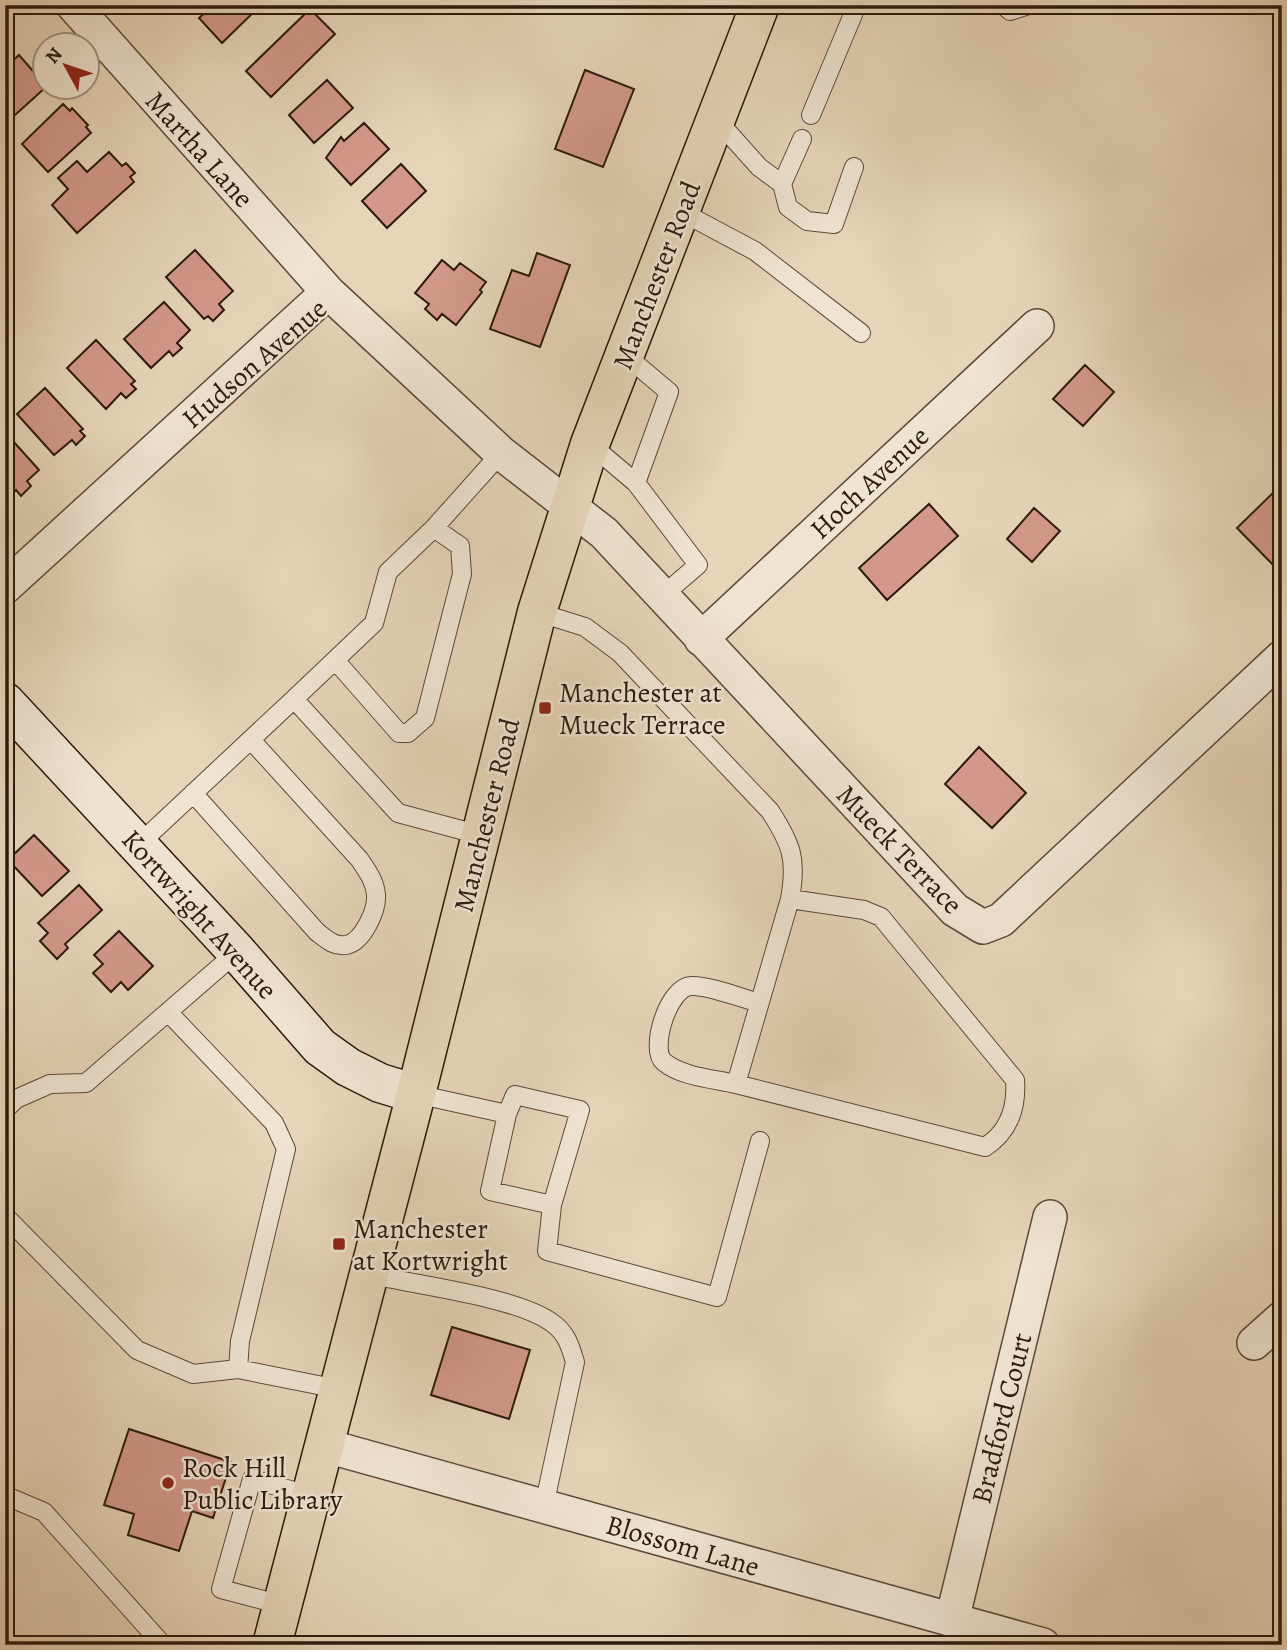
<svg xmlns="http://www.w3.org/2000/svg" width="1287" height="1650" font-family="Alegreya,serif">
<rect width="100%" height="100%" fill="#e6d5b9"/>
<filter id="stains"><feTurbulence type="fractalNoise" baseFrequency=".00286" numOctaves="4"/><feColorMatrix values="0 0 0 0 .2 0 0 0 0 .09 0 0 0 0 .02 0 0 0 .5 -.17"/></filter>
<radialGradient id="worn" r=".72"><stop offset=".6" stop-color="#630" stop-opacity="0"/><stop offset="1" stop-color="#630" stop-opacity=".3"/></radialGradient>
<path fill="#d3988b" stroke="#2c1a0e" stroke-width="2" d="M 208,5 L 261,5 L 222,43 L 199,18 L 210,8 Z
M 310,9 L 335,34 L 271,97 L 246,71 Z
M 19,55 L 33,71 L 38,67 L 46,75 L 46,87 L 5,124 L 5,68 Z
M 585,70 L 634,89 L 603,167 L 555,149 Z
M 327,80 L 353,108 L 314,143 L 289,115 Z
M 63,104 L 70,111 L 72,108 L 88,125 L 86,127 L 91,133 L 48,172 L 22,144 Z
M 364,123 L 389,149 L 351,185 L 326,158 L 341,137 L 344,141 Z
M 109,152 L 122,166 L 126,163 L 135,173 L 130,177 L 134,182 L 77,233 L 52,205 L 68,189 L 58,178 L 77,161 L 87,172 Z
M 401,164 L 426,191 L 387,228 L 362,201 Z
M 195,250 L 233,291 L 219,304 L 224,310 L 213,321 L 208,316 L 204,319 L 166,277 Z
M 537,253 L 570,265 L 540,347 L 490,329 L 512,270 L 529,276 Z
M 442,260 L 454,270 L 460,263 L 486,282 L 480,290 L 482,292 L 456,325 L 442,314 L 437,320 L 425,309 L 429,304 L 415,293 Z
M 164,302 L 190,330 L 177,343 L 182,348 L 173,356 L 169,351 L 151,368 L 124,339 Z
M 96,340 L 135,381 L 131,384 L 136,389 L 126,398 L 121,393 L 106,409 L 67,368 Z
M 1085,365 L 1114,392 L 1083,426 L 1053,399 Z
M 45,388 L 83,429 L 80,431 L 85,436 L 76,445 L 72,440 L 54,455 L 17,414 Z
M 13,441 L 39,470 L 27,481 L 31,486 L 21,496 L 16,490 L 5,501 L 5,449 Z
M 1279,487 L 1282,490 L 1281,573 L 1237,528 Z
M 929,504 L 958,536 L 887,600 L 859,568 Z
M 1034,508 L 1060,531 L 1032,562 L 1007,539 Z
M 979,747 L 1026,793 L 992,828 L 945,784 Z
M 34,835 L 69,871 L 42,896 L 8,860 Z
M 79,885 L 102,910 L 65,944 L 68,948 L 57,959 L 40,941 L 48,933 L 38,923 Z
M 119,931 L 153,966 L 128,990 L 121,982 L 111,992 L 93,973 L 103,964 L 94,955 Z
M 452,1327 L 530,1350 L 509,1419 L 431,1395 Z
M 129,1429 L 231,1462 L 213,1518 L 192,1511 L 179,1551 L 128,1535 L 134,1514 L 104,1505 Z"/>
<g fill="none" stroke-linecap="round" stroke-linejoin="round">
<g stroke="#5a4939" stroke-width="20">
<path id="lane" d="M 1003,5 L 1010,11 L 1029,5
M 811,115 L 857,5
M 716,119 L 759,167 L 782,184 L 788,207 L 807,221 L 834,224 L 854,167
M 782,184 L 802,139
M 680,211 L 755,251 L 861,333
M 625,355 L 669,392 L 636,483
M 590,444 L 636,483 L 698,565 L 662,596
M 537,612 L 585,627 L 620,653 L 770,811 C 792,845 797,859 790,899 L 736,1084 L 985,1147 C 1009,1132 1017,1107 1015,1080 L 881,917 L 864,910 L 790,899
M 335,660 L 399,733 L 408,733 L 425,718 L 462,574 L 460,546 L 434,528
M 294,699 L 374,623 L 388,572 L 434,528 L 501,453
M 193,793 L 317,932 C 326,939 334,947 346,945 C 363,942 377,910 376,895 C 375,881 367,871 360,860 L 251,740
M 138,845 L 294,699 L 398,813 L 480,835
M 168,1012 L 274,1123 L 286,1149 L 240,1341 L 238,1369
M 736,1084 C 715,1079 682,1077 664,1062 C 649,1050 668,987 691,986 C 708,985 741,998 759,1003
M 416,1094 L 507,1114 L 490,1191 L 552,1205 L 547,1251 L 717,1297 L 760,1141
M 5,1110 L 16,1099 L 50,1084 L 86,1083 L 237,952
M 507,1114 L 515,1095 L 580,1110 L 552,1205
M 5,1216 L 137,1350 L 193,1374 L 238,1369 L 338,1389
M 367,1274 C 412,1284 516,1297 551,1322 C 566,1332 570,1345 575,1362 L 544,1506
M 5,1503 L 11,1498 L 44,1512 L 163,1645
M 282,1605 L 221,1589 L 252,1479 L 311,1496"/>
</g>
<g stroke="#5a4939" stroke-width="36">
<path id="street" d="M 73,5 L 328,292 L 501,453 L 604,533 L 955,910 L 983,927 L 1001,920 L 1282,657
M 5,587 L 328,292
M 701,639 L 1037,326
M 1254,1343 L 1282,1318
M 323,1445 L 1043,1645
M 952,1620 L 1050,1217"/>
</g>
<g stroke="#2c1a0e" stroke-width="41">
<path id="secondary" d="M 5,702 L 237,952 L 320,1047 L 348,1067 L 380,1083 L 416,1094"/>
</g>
<g stroke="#2c1a0e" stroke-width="41">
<path id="primary" d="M 272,1645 L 416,1094 L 537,612 L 590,444 L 760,5"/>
</g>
<use href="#lane" stroke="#efe4d2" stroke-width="18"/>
<use href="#street" stroke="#efe4d2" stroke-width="33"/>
<use href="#secondary" stroke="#efe4d2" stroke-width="38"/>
<use href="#primary" stroke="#e6d5b9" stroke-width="38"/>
</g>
<g fill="#8f2418" stroke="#efe4d2" stroke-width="2.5">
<rect x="538" y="701" width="14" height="14" rx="3.5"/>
<rect x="332" y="1237" width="14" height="14" rx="3.5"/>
<circle cx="168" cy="1483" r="7"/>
</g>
<g text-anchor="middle" stroke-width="5" stroke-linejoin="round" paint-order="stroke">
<g font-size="28" fill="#2c1a0e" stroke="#efe4d2">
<text transform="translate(200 149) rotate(48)" y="10">Martha Lane</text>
<text transform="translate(656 275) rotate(-69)" y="10">Manchester Road</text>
<text transform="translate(254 363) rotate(-41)" y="10">Hudson Avenue</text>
<text transform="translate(869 482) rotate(-43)" y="10">Hoch Avenue</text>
<text transform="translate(486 815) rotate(-76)" y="10">Manchester Road</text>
<text transform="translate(900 849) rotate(46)" y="10">Mueck Terrace</text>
<text transform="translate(200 914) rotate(48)" y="10">Kortwright Avenue</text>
<text transform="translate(1001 1418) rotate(-76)" y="10">Bradford Court</text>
<text transform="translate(683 1545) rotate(16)" y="10">Blossom Lane</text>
</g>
<g font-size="28" fill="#2c1a0e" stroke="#efe4d2" text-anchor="start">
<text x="559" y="702">Manchester at<tspan x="559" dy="32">Mueck Terrace</tspan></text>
<text x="353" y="1238">Manchester<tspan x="353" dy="32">at Kortwright</tspan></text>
<text x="182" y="1477">Rock Hill<tspan x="182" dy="32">Public Library</tspan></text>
</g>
</g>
<rect width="1287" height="1650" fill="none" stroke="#e6d5b9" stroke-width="28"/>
<rect x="7" y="7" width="1273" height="1636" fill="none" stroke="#2c1a0e" stroke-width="3.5"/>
<rect x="14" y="14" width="1259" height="1622" fill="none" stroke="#2c1a0e" stroke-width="2"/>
<g transform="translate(66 66) rotate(310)"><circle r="33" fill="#efe4d2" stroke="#a19384" stroke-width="2"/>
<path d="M0-5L12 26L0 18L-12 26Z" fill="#8f2418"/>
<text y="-10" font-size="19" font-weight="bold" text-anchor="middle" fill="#2c1a0e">N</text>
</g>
<rect width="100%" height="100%" filter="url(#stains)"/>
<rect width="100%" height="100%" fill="url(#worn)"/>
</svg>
